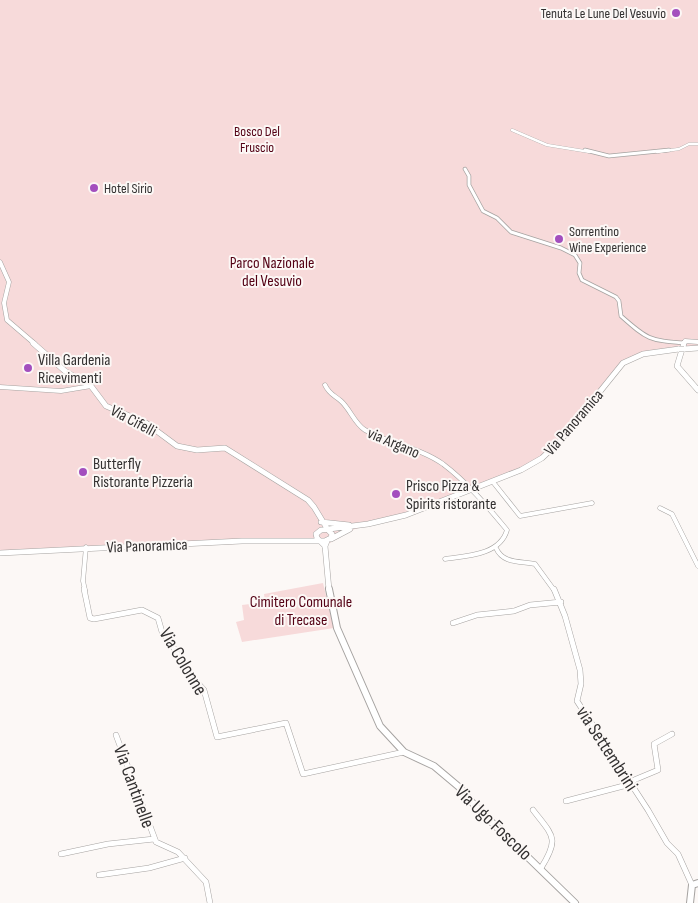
<svg xmlns="http://www.w3.org/2000/svg" width="698" height="903" font-family="'Sofia Sans Condensed',sans-serif">
<rect width="100%" height="100%" fill="#fcf8f6"/>
<path fill="#f7dada" d="M 0,0 L 698,0 L 698,349 L 655,353 L 633,359 L 619,369 L 565,439 L 547,457 L 527,470 L 413,514 L 355,529 L 328,544 L 286,542 L 127,548 L 0,555 Z
M 323,583 L 334,628 L 242,642 L 236,622 L 244,620 L 242,605 L 265,602 L 264,594 Z"/>
<g fill="none" stroke-linecap="round" stroke-linejoin="round">
<g stroke="#a6a3a1" stroke-width="3">
<path id="minor-far3" d="M 512,130 L 547,145 L 590,152
M 657,152 L 679,149 L 689,144 L 698,144"/>
</g>
<g stroke="#a6a3a1" stroke-width="4.5">
<path id="minor-far2" d="M 585,150 L 609,156 L 669,150
M 465,169 L 469,176 L 469,185 L 483,211 L 497,218 L 511,232 L 561,248 L 575,255 L 580,263 L 579,273 L 582,280 L 616,297 L 619,301 L 621,316 C 648,340 649,340 684,343"/>
</g>
<g stroke="#a6a3a1" stroke-width="5">
<path id="minor-far1" d="M 325,385 C 329,394 334,395 341,401 C 350,409 355,424 365,430 C 389,444 419,447 443,464 C 468,483 487,506 507,530 C 500,555 467,556 445,559
M 0,387 L 61,391 L 91,386
M 493,482 L 520,516 L 592,503
M 660,508 L 672,514 L 698,566
M 496,548 C 503,564 520,561 535,564 L 554,590
M 85,590 L 83,581 L 86,547"/>
</g>
<g stroke="#a6a3a1" stroke-width="6">
<path id="minor" d="M 84,589 L 90,618 L 94,619 L 142,610 L 158,618 L 162,632 L 172,645 L 186,670 L 204,690 L 217,737 L 286,723 L 303,774 L 404,752
M 554,589 L 565,616 L 580,670 L 581,684 L 577,701 L 648,810 L 667,843 L 678,854 L 692,885
M 453,623 L 477,615 L 514,611 L 530,605 L 561,602
M 116,735 L 156,842 L 178,852 L 206,882 L 210,903
M 566,801 L 631,784 L 634,780 L 658,770 L 654,744 L 672,734
M 533,810 C 553,836 560,838 541,868
M 61,854 L 108,844 L 154,839
M 99,875 L 149,868 L 185,858"/>
</g>
<g stroke="#a6a3a1" stroke-width="5">
<path id="tertiary-far2" d="M 0,262 L 9,282 L 4,303 L 7,320 L 35,344
M 684,344 L 685,341 L 698,342"/>
</g>
<g stroke="#a6a3a1" stroke-width="6">
<path id="tertiary-far1" d="M 33,343 L 65,371 L 91,386 L 106,406 L 146,423 L 177,446 L 197,450 L 225,448 L 308,500 L 314,507 L 328,530
M 684,343 L 677,366 L 698,390
M 684,349 L 698,348
M 321,522 L 349,525
M 331,539 L 350,529
M 327,541 L 325,546 L 329,590
M 325,546 L 317,538 L 316,534 L 321,530 L 368,524 L 406,515 L 521,470 L 542,458 L 560,441 L 623,363 L 643,354 L 679,349
M 0,553 L 242,541 L 325,541 L 331,538 L 332,534 L 329,531"/>
</g>
<g stroke="#a6a3a1" stroke-width="8">
<path id="tertiary" d="M 329,589 L 337,628 L 380,726 L 404,752 L 434,766 L 459,787 L 476,807 L 575,903
M 690,903 L 692,885 L 698,883"/>
</g>
<use href="#minor-far3" stroke="#fff" stroke-width="2.5"/>
<use href="#minor-far2" stroke="#fff" stroke-width="3"/>
<use href="#minor-far1" stroke="#fff" stroke-width="4"/>
<use href="#minor" stroke="#fff" stroke-width="5"/>
<use href="#tertiary-far2" stroke="#fff" stroke-width="4"/>
<use href="#tertiary-far1" stroke="#fff" stroke-width="5"/>
<use href="#tertiary" stroke="#fff" stroke-width="6"/>
<g stroke="#a6a3a1" stroke-width="6" stroke-linecap="butt">
<path id="tertiary-bridge" d="M 679,349 L 684,349"/>
</g>
<use href="#tertiary-bridge" stroke="#fff" stroke-width="5"/>
</g>
<g fill="#a34fbe" stroke="#fcf8f6" stroke-width="2">
<circle cx="676" cy="13" r="5"/>
<circle cx="94" cy="188" r="5"/>
<circle cx="559" cy="239" r="5"/>
<circle cx="28" cy="368" r="5"/>
<circle cx="83" cy="472" r="5"/>
<circle cx="396" cy="494" r="5"/>
</g>
<g text-anchor="middle" stroke-width="4" stroke-linejoin="round" paint-order="stroke">
<g font-size="14" fill="#333131" stroke="#fcf8f6" text-anchor="start">
<text x="666" y="18" text-anchor="end">Tenuta Le Lune Del Vesuvio</text>
<text x="104" y="193">Hotel Sirio</text>
<text x="569" y="236">Sorrentino<tspan x="569" dy="16">Wine Experience</tspan></text>
</g>
<g font-size="14" fill="#530114" stroke="#fcf8f6">
<text x="257" y="136">Bosco Del<tspan x="257" dy="16">Fruscio</tspan></text>
</g>
<g font-size="16" fill="#530114" stroke="#fcf8f6">
<text x="272" y="268">Parco Nazionale<tspan x="272" dy="18">del Vesuvio</tspan></text>
<text x="301" y="607">Cimitero Comunale<tspan x="301" dy="18">di Trecase</tspan></text>
</g>
<g font-size="16" fill="#333131" stroke="#fcf8f6" text-anchor="start">
<text x="38" y="365">Villa Gardenia<tspan x="38" dy="18">Ricevimenti</tspan></text>
<text x="93" y="469">Butterfly<tspan x="93" dy="18">Ristorante Pizzeria</tspan></text>
<text x="406" y="491">Prisco Pizza &amp;<tspan x="406" dy="18">Spirits ristorante</tspan></text>
</g>
<g font-size="16" fill="#333131" stroke="#fcf8f6">
<text transform="translate(134 420) rotate(28)" y="6">Via Cifelli</text>
<text transform="translate(573 422) rotate(-49)" y="6">Via Panoramica</text>
<text transform="translate(394 442) rotate(23)" y="6">via Argano</text>
<text transform="translate(147 545) rotate(-2)" y="6">Via Panoramica</text>
</g>
<g font-size="19" fill="#333131" stroke="#fcf8f6">
<text transform="translate(184 661) rotate(59)" y="7">Via Colonne</text>
<text transform="translate(608 748) rotate(57)" y="7">via Settembrini</text>
<text transform="translate(135 786) rotate(70)" y="7">Via Cantinelle</text>
<text transform="translate(494 822) rotate(44)" y="7">Via Ugo Foscolo</text>
</g>
</g>
</svg>
